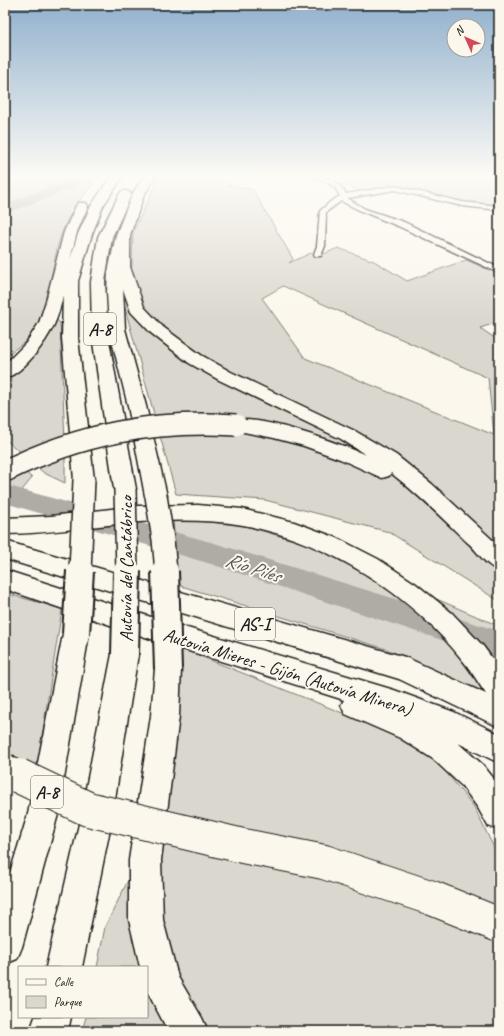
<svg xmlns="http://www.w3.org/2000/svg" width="504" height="1036" font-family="Caveat,sans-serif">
<rect width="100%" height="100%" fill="#fbf7ec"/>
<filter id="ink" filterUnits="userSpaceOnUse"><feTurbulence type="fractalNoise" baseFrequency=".025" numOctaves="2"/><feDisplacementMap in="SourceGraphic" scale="8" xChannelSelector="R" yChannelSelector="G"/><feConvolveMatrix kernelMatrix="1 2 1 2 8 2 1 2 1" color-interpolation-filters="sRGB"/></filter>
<g filter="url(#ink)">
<path fill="#dad7ce" stroke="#7b7a75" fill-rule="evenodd" d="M 5,176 L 96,176 L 89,182 L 94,183 C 80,199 68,215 61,235 C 52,260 48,317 32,335 C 25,343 13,350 5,356 L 5,230 L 10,223 L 6,217 L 5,219 Z
M 160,176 L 218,176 L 227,185 L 253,190 L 293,259 L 289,263 L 311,253 L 319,256 L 338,248 L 374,261 L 407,281 L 466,260 L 499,274 L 499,322 L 480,328 L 499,341 L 499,601 L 389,532 L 265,500 L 176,494 L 123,301 L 132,266 L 133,232 ZM 283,286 L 488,378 L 494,435 L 305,358 L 262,298 Z
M 357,176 L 499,176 L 499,206 L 469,203 L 391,184 L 389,188 L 361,191 L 342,184 Z
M 57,320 L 60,323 L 65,441 L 65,483 L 44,473 L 5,439 L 5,380 L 40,344 Z
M 5,453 L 32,478 L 5,511 Z
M 173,519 L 242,525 L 314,546 L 499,626 L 499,700 L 485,692 L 386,649 L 178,585 Z
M 5,593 L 62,609 L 38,761 L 30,769 L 5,753 Z
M 180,648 L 395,734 L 431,753 L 474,807 L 499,858 L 499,1031 L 82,1031 L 86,1017 L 147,1017 L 147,967 L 97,967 L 105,927 L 170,795 Z"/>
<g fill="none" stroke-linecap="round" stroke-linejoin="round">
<path fill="#afaca5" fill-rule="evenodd" d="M 71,176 L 85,176 L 78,186 L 5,214 L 5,204 L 68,180 Z
M 5,485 L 214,543 L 499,631 L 499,659 L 211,564 L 5,503 Z"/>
<g stroke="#1c1c1c" stroke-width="3">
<path id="street" d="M 313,176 C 326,176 340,182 346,194 L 395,186 L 462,202 L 499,206 L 499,210 L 462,206 L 395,190 L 347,198 L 365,209 L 404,222 L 499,268 L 499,273 L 398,226 L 361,211 L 341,201 L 326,212 L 325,246 L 321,256 L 315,256 L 314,254 L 317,246 L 320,211 L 330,202 L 340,196 L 334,186 Z"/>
</g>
<g stroke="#1c1c1c" stroke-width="3">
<path id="highway" d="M 111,176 L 123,176 L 103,206 L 92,234 L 78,281 L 78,338 L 94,480 L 91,485 L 84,487 L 77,485 L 74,480 L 62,338 L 63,295 C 61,305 58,316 54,325 C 46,342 23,374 5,378 L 5,364 L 26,343 L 39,323 L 46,301 L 64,232 L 76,206 L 78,203 L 86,203 L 88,206 L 77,232 L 70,260 L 78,234 L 91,206 Z
M 144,176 L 156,176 L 144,195 L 130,235 L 130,267 L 144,307 L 163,327 L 201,355 L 231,372 L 355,431 L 396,455 L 432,484 L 499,546 L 499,570 C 485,566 478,551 467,542 C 442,518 418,494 391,473 L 389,476 L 382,478 L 340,459 L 304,446 L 274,438 L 229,429 L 226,425 L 229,421 C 257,413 338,443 366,455 L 341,439 L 219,380 L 189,363 L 151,333 L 131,312 L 123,289 L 125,329 L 146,406 L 167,496 L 164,501 L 156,504 L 148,501 L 145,496 L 128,406 L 109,329 L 107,292 L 108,272 L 116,235 L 132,195 Z
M 125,191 L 129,192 L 131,195 L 112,237 L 105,282 L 108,335 L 136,489 L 132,494 L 125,496 L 118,494 L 114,489 L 92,335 L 91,282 L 98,237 L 119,195 L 121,192 Z
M 198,505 L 242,509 L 294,522 L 337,538 L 378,559 L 416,584 L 452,613 L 483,646 L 499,668 L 499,727 L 399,679 L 5,559 L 5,541 L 405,657 L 486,694 C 479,684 472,672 464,662 C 411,594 328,541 243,525 C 214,520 184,520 155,521 C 105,523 56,534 5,534 L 5,518 L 51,516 L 137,506 Z
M 5,570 L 154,618 L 394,690 L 454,712 L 499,734 L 499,763 L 458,743 L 483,765 L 499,785 L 499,830 L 488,826 L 478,808 L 462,786 L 433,759 L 400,738 L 345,714 L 341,705 L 344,700 L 154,640 L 5,589 Z
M 76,623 L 85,626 L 89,634 L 58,814 L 22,947 L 17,959 L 5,964 L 5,889 L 28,814 L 63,634 L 67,626 Z
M 125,643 L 134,646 L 138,654 L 111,824 L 82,967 L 46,967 L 79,824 L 112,654 L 116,646 Z
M 168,657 L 177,661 L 181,669 L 179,716 L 161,860 L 163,920 L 178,977 L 202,1018 L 208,1031 L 168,1031 L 147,991 L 147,967 L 140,967 L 129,920 L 129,860 L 151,716 L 155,669 L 159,661 Z
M 35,1017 L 71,1017 L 68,1031 L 30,1031 Z"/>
</g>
<use href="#street" fill="#fbf7ec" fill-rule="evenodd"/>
<use href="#highway" fill="#fbf7ec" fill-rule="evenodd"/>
<g stroke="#1c1c1c" stroke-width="24" stroke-linecap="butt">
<path id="highway-bridge-far2" d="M 5,471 C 80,434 153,420 236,425
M 125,489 L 127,572
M 156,496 L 163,539 L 166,572
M 80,572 L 84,480"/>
</g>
<g stroke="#1c1c1c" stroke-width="30" stroke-linecap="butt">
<path id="highway-bridge-far1" d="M 165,571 L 168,669
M 76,634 L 80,571
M 125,654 L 127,571
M 5,767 L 21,777"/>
</g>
<g stroke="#1c1c1c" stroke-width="36" stroke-linecap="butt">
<path id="highway-bridge" d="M 19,776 L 88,809 L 243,846 L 324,862 L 432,898 L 499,925"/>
</g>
<use href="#highway-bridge-far2" stroke="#fbf7ec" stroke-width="21"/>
<use href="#highway-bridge-far1" stroke="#fbf7ec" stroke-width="26"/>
<use href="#highway-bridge" stroke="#fbf7ec" stroke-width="34"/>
</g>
</g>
<linearGradient id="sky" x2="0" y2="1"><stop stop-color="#91b1cd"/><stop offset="0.55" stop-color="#fdfbf6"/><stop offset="1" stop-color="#fdfbf6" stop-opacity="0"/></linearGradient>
<rect width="504" height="321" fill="url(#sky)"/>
<g text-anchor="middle" stroke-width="4" stroke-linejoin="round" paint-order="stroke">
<g fill="#fbf7ec" stroke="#5f5e5a" stroke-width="1">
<rect x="84" y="313" width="32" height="32" rx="3"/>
<rect x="235" y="608" width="40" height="32" rx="3"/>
<rect x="31" y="776" width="32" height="32" rx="3"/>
</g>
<g font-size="18" font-weight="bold" fill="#1c1c1c">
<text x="100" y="335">A-8</text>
<text x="255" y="630">AS-I</text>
<text x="47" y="798">A-8</text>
</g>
<g font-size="19" fill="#1c1c1c" stroke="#fbf7ec">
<text transform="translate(125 569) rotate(-90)" y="7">Autovía del Cantábrico</text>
<text transform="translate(288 671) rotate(17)" y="7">Autovía Mieres - Gijón (Autovía Minera)</text>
</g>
<g font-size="20" font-style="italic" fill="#575653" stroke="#fbf7ec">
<text transform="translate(253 567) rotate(18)" y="7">Río Piles</text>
</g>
</g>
<rect width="504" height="1036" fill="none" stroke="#fbf7ec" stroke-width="20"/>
<rect x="10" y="10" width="484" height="1016" fill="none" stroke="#1c1c1c" stroke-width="1.5" filter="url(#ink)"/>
<rect x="18" y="966" width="130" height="52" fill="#fbf7ec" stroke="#a29f99"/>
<rect x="26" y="979" width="20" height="6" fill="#fbf7ec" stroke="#a29f99"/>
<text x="54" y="986" font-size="12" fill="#1c1c1c">Calle</text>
<rect x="26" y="996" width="20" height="12" fill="#dad7ce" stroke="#a29f99"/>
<text x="54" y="1006" font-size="12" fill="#1c1c1c">Parque</text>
<g transform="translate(466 38) rotate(315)"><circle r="19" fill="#fbf7ec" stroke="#a29f99"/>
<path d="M0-3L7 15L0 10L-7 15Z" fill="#d1495b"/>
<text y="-6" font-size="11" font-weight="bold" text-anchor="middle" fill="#1c1c1c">N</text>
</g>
</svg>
